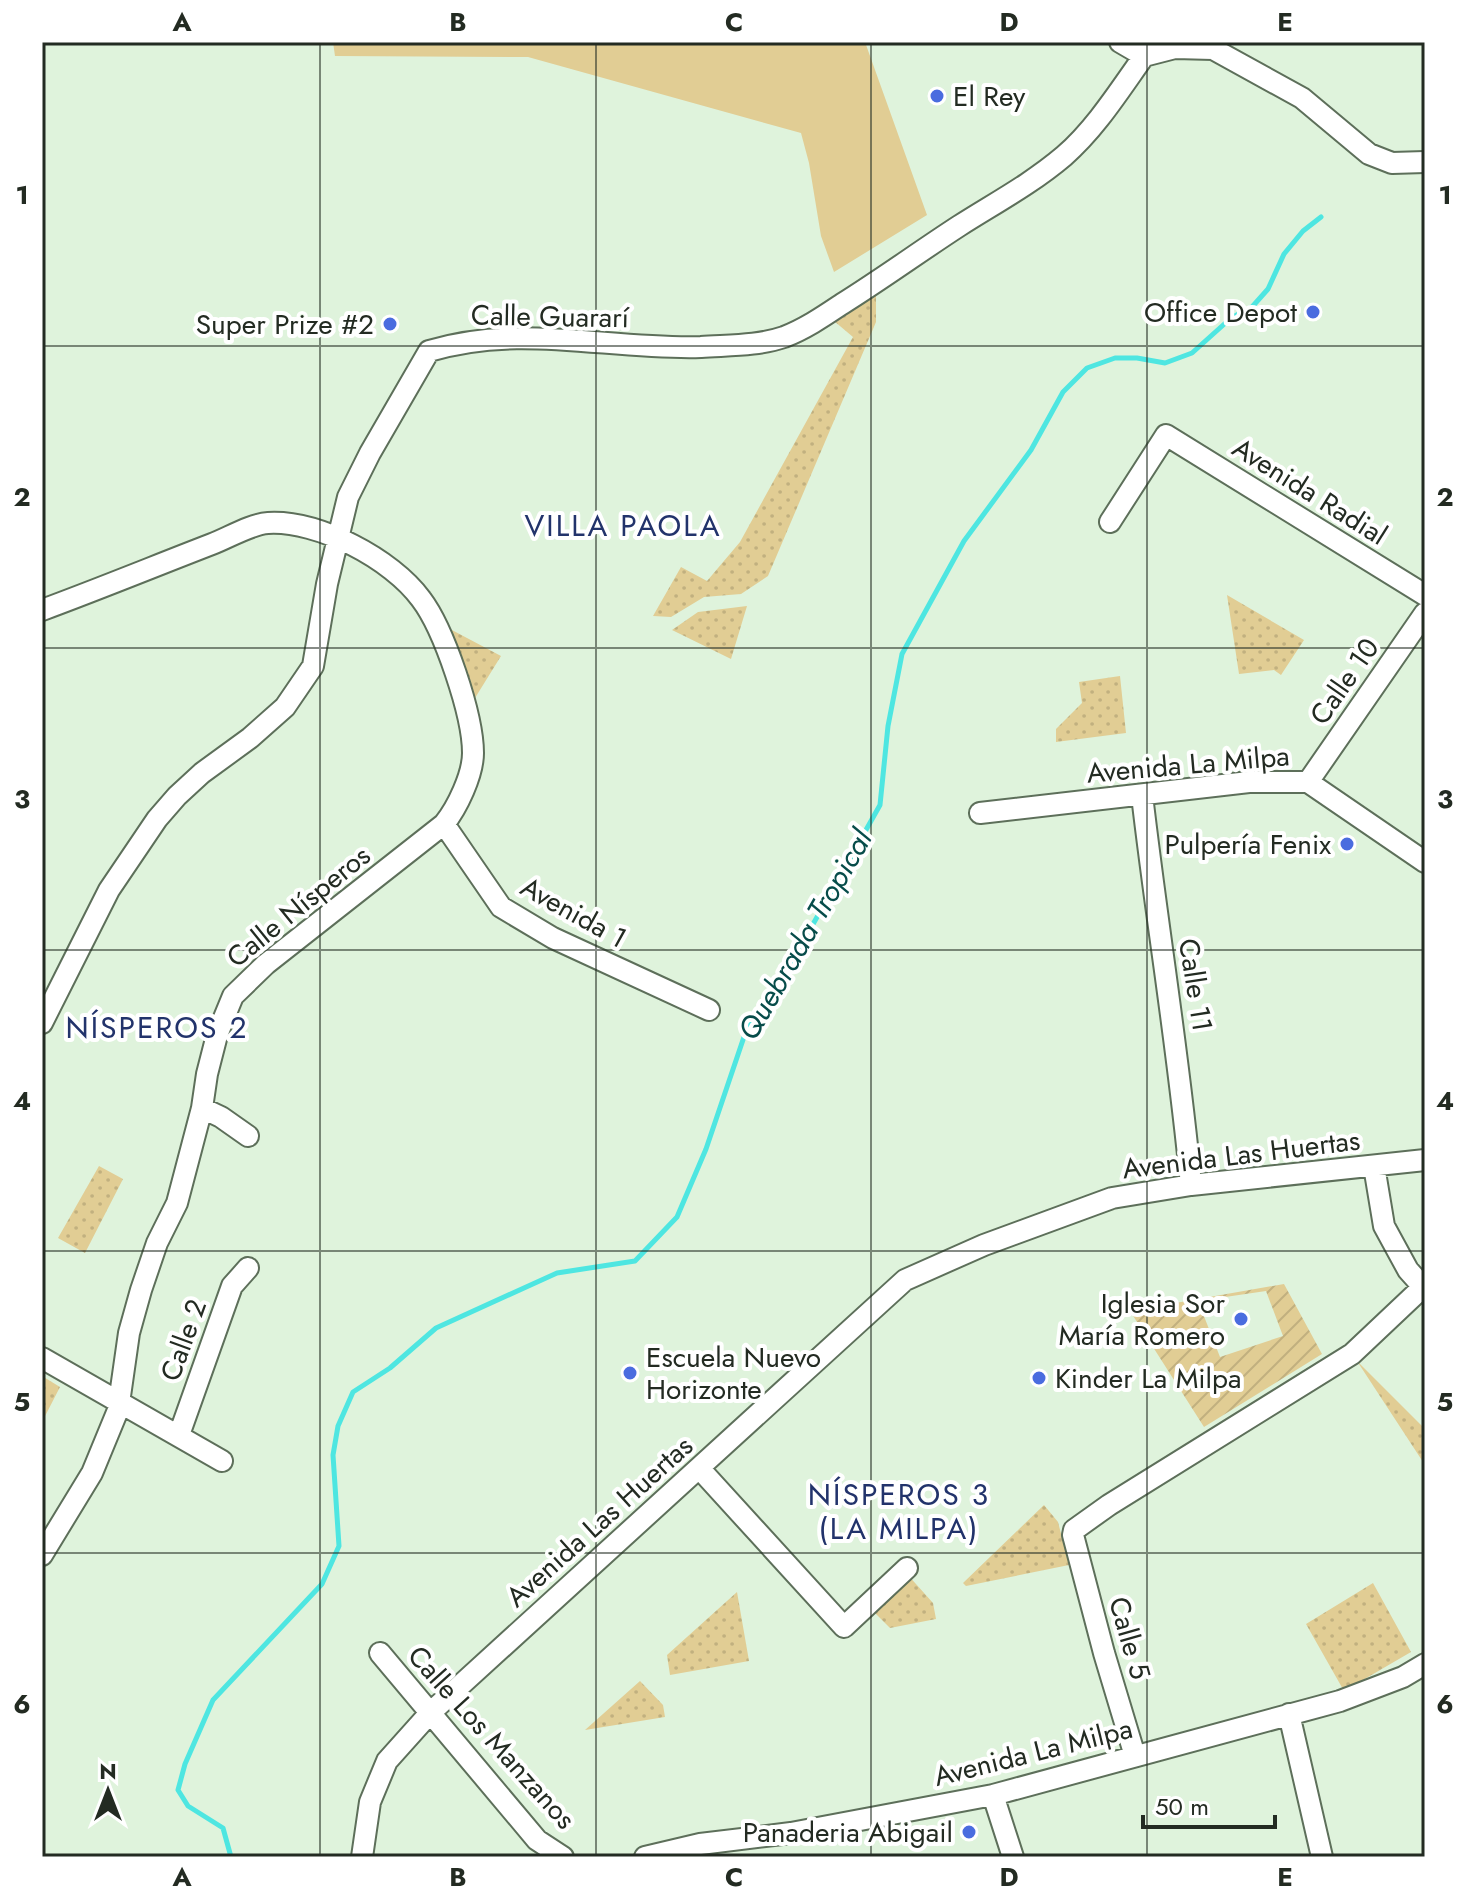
<svg xmlns="http://www.w3.org/2000/svg" width="1467" height="1899" font-family="Jost,sans-serif">
<defs>
<pattern id="park-dots" width="8" height="8" patternUnits="userSpaceOnUse" patternTransform="scale(2)"><rect width="8" height="8" fill="#e1cd94"/><path d="M2 2h.1M6 6h.1" fill="none" stroke="#c1b07f" stroke-width="1.8" stroke-linecap="round"/></pattern>
<pattern id="garden-furrows" width="10" height="10" patternUnits="userSpaceOnUse" patternTransform="scale(2)"><rect width="10" height="10" fill="#e1cd94"/><path d="M-1 1l2-2M0 10L10 0M9 11l2-2" fill="none" stroke="#c1b07f"/></pattern>
</defs>
<rect width="100%" height="100%" fill="#dff3dc"/>
<path fill="#e1cd94" d="M 333,42 L 865,42 L 927,215 L 834,272 L 821,236 L 809,163 L 801,133 L 528,57 L 335,56 Z"/>
<path fill="url(#park-dots)" d="M 876,291 L 876,322 L 768,576 L 741,594 L 704,597 L 671,617 L 653,616 L 681,567 L 707,581 L 740,542 L 853,337 L 834,321 Z
M 1227,595 L 1304,640 L 1281,675 L 1274,670 L 1239,674 Z
M 747,606 L 731,659 L 672,630 L 698,612 Z
M 450,629 L 501,656 L 475,698 Z
M 1120,676 L 1126,733 L 1056,742 L 1056,729 L 1082,703 L 1079,682 Z
M 99,1166 L 123,1179 L 85,1253 L 58,1238 Z
M 1357,1361 L 1425,1429 L 1425,1465 Z
M 42,1376 L 60,1387 L 42,1422 Z
M 1044,1505 L 1058,1522 L 1069,1565 L 966,1586 L 963,1583 Z
M 907,1574 L 933,1603 L 936,1619 L 890,1628 L 871,1609 Z
M 1373,1583 L 1411,1652 L 1344,1691 L 1306,1624 Z
M 737,1592 L 749,1661 L 670,1675 L 667,1655 Z
M 640,1681 L 663,1705 L 665,1717 L 585,1730 Z"/>
<path fill="url(#garden-furrows)" fill-rule="evenodd" d="M 1284,1284 L 1322,1354 L 1204,1427 L 1130,1311 ZM 1266,1291 L 1283,1336 L 1220,1357 L 1198,1301 Z"/>
<g fill="none" stroke-linecap="round" stroke-linejoin="round">
<path stroke="#4ee6e1" stroke-width="5" d="M 231,1857 L 223,1828 L 188,1806 L 178,1790 L 185,1764 L 213,1700 L 322,1584 L 339,1546 L 333,1455 L 338,1426 L 353,1392 L 390,1368 L 436,1328 L 557,1273 L 635,1261 L 677,1217 L 706,1149 L 748,1025 L 794,958 L 880,805 L 888,726 L 902,654 L 964,541 L 1031,450 L 1063,392 L 1087,368 L 1115,358 L 1137,358 L 1165,363 L 1192,353 L 1231,318 L 1252,307 L 1268,289 L 1284,254 L 1303,231 L 1321,217"/>
<g stroke="#5d6f5a" stroke-width="24">
<path id="street" d="M 1120,42 L 1144,56
M 1144,56 L 1175,48 L 1213,49 L 1302,98 L 1369,154 L 1392,163 L 1425,162
M 1110,522 L 1166,435 L 1425,595
M 42,610 C 99,589 155,566 212,544 C 228,538 251,524 268,523 C 318,520 392,559 421,599 C 444,629 473,715 473,753 C 473,775 457,808 444,824 L 266,964 L 233,996 L 217,1035 L 207,1074 L 202,1108 L 177,1203 L 157,1243 L 141,1290 L 129,1333 L 118,1410 L 92,1473 L 42,1555
M 1308,782 L 1425,613
M 1142,795 C 1157,925 1179,1054 1191,1185
M 980,813 L 1249,782 L 1308,782 L 1425,862
M 444,824 L 501,907 L 553,938 L 709,1010
M 42,1023 L 109,890 L 157,819 L 177,796 L 202,773 L 250,738 L 285,707 L 313,666 L 327,584 L 348,497 L 370,453 L 429,351 C 521,323 608,350 701,347 C 728,345 758,346 784,337 C 805,329 824,316 842,304 C 882,279 919,252 959,226 C 995,203 1031,184 1064,156 C 1096,128 1119,91 1144,56
M 202,1108 L 221,1117 L 248,1136
M 1374,1166 L 1384,1226 L 1408,1270 L 1425,1289
M 42,1358 L 222,1461
M 179,1435 L 232,1286 L 248,1268
M 699,1468 L 844,1627 L 907,1568
M 380,1653 L 537,1840 L 563,1857
M 1289,1714 L 1322,1857
M 1135,1756 L 1104,1653 L 1073,1535 L 1074,1530 L 1109,1505 L 1352,1354 L 1423,1287
M 993,1795 L 1013,1857
M 362,1857 L 370,1802 L 387,1761 L 430,1713 L 905,1280 L 984,1245 L 1112,1198 L 1191,1185 L 1425,1160
M 645,1857 L 700,1844 L 791,1833 L 993,1795 L 1340,1701 L 1403,1677 L 1425,1664"/>
</g>
<use href="#street" stroke="#fff" stroke-width="20"/>
</g>
<path fill="none" stroke="#232b22" stroke-width="2" stroke-opacity="0.55" d="M 320,42 L 320,1857M 596,42 L 596,1857M 871,42 L 871,1857M 1147,42 L 1147,1857M 42,346 L 1425,346M 42,648 L 1425,648M 42,950 L 1425,950M 42,1251 L 1425,1251M 42,1553 L 1425,1553"/>
<g fill="#4a6cdf" stroke="#fff" stroke-width="3">
<circle cx="937" cy="96" r="8"/>
<circle cx="1313" cy="312" r="8"/>
<circle cx="390" cy="324" r="8"/>
<circle cx="1347" cy="844" r="8"/>
<circle cx="1241" cy="1319" r="8"/>
<circle cx="630" cy="1373" r="8"/>
<circle cx="1039" cy="1378" r="8"/>
<circle cx="969" cy="1832" r="8"/>
</g>
<g text-anchor="middle" stroke-width="8" stroke-linejoin="round" paint-order="stroke">
<g font-size="28" fill="#232b22" stroke="#fff" text-anchor="end">
<text x="953" y="106" text-anchor="start">El Rey</text>
<text x="1297" y="322">Office Depot</text>
<text x="374" y="334">Super Prize #2</text>
<text x="1331" y="854">Pulpería Fenix</text>
<text x="1225" y="1313">Iglesia Sor<tspan x="1225" dy="32">María Romero</tspan></text>
<text x="646" y="1367" text-anchor="start">Escuela Nuevo<tspan x="646" dy="32">Horizonte</tspan></text>
<text x="1055" y="1388" text-anchor="start">Kinder La Milpa</text>
<text x="953" y="1842">Panaderia Abigail</text>
</g>
<g font-size="28" fill="#232b22" stroke="#fff">
<text transform="translate(550 316) rotate(1)" y="10">Calle Guararí</text>
<text transform="translate(1310 491) rotate(32)" y="10">Avenida Radial</text>
<text transform="translate(1344 681) rotate(-55)" y="10">Calle 10</text>
<text transform="translate(1188 764) rotate(-5)" y="10">Avenida La Milpa</text>
<text transform="translate(298 906) rotate(-39)" y="10">Calle Nísperos</text>
<text transform="translate(574 912) rotate(29)" y="10">Avenida 1</text>
<text transform="translate(1196 985) rotate(81)" y="10">Calle 11</text>
<text transform="translate(1241 1154) rotate(-7)" y="10">Avenida Las Huertas</text>
<text transform="translate(183 1340) rotate(-70)" y="10">Calle 2</text>
<text transform="translate(599 1521) rotate(-42)" y="10">Avenida Las Huertas</text>
<text transform="translate(1130 1638) rotate(74)" y="10">Calle 5</text>
<text transform="translate(492 1737) rotate(48)" y="10">Calle Los Manzanos</text>
<text transform="translate(1033 1752) rotate(-14)" y="10">Avenida La Milpa</text>
</g>
<g font-size="30" letter-spacing="2" fill="#22336b" stroke="#fff">
<text x="623" y="536">VILLA PAOLA</text>
<text x="157" y="1038">NÍSPEROS 2</text>
<text x="899" y="1505">NÍSPEROS 3<tspan x="899" dy="34">(LA MILPA)</tspan></text>
</g>
<g font-size="30" font-style="italic" fill="#074c4a" stroke="#fff">
<text transform="translate(805 935) rotate(-60)" y="10">Quebrada Tropical</text>
</g>
</g>
<rect width="1467" height="1899" fill="none" stroke="#ffffff" stroke-width="88"/>
<g transform="translate(108 1791)" stroke="#ffffff" stroke-width="6" paint-order="stroke">
<path d="M0-6L14 30L0 20L-14 30Z" fill="#232b22"/>
<text y="-12" font-size="22" font-weight="bold" text-anchor="middle" fill="#232b22">N</text>
</g>
<path d="M1143 1815v12h132v-12" fill="none" stroke="#232b22" stroke-width="4"/>
<text x="1155" y="1815" font-size="24" fill="#232b22" stroke="#ffffff" stroke-width="6" paint-order="stroke">50 m</text>
<rect x="44" y="44" width="1379" height="1811" fill="none" stroke="#232b22" stroke-width="3"/>
<g font-size="26" text-anchor="middle" font-weight="bold" fill="#232b22">
<text x="182" y="31">A</text>
<text x="458" y="31">B</text>
<text x="734" y="31">C</text>
<text x="1009" y="31">D</text>
<text x="1285" y="31">E</text>
<text x="22" y="204">1</text>
<text x="1445" y="204">1</text>
<text x="22" y="506">2</text>
<text x="1445" y="506">2</text>
<text x="22" y="808">3</text>
<text x="1445" y="808">3</text>
<text x="22" y="1110">4</text>
<text x="1445" y="1110">4</text>
<text x="22" y="1411">5</text>
<text x="1445" y="1411">5</text>
<text x="22" y="1713">6</text>
<text x="1445" y="1713">6</text>
<text x="182" y="1886">A</text>
<text x="458" y="1886">B</text>
<text x="734" y="1886">C</text>
<text x="1009" y="1886">D</text>
<text x="1285" y="1886">E</text>
</g>
</svg>
